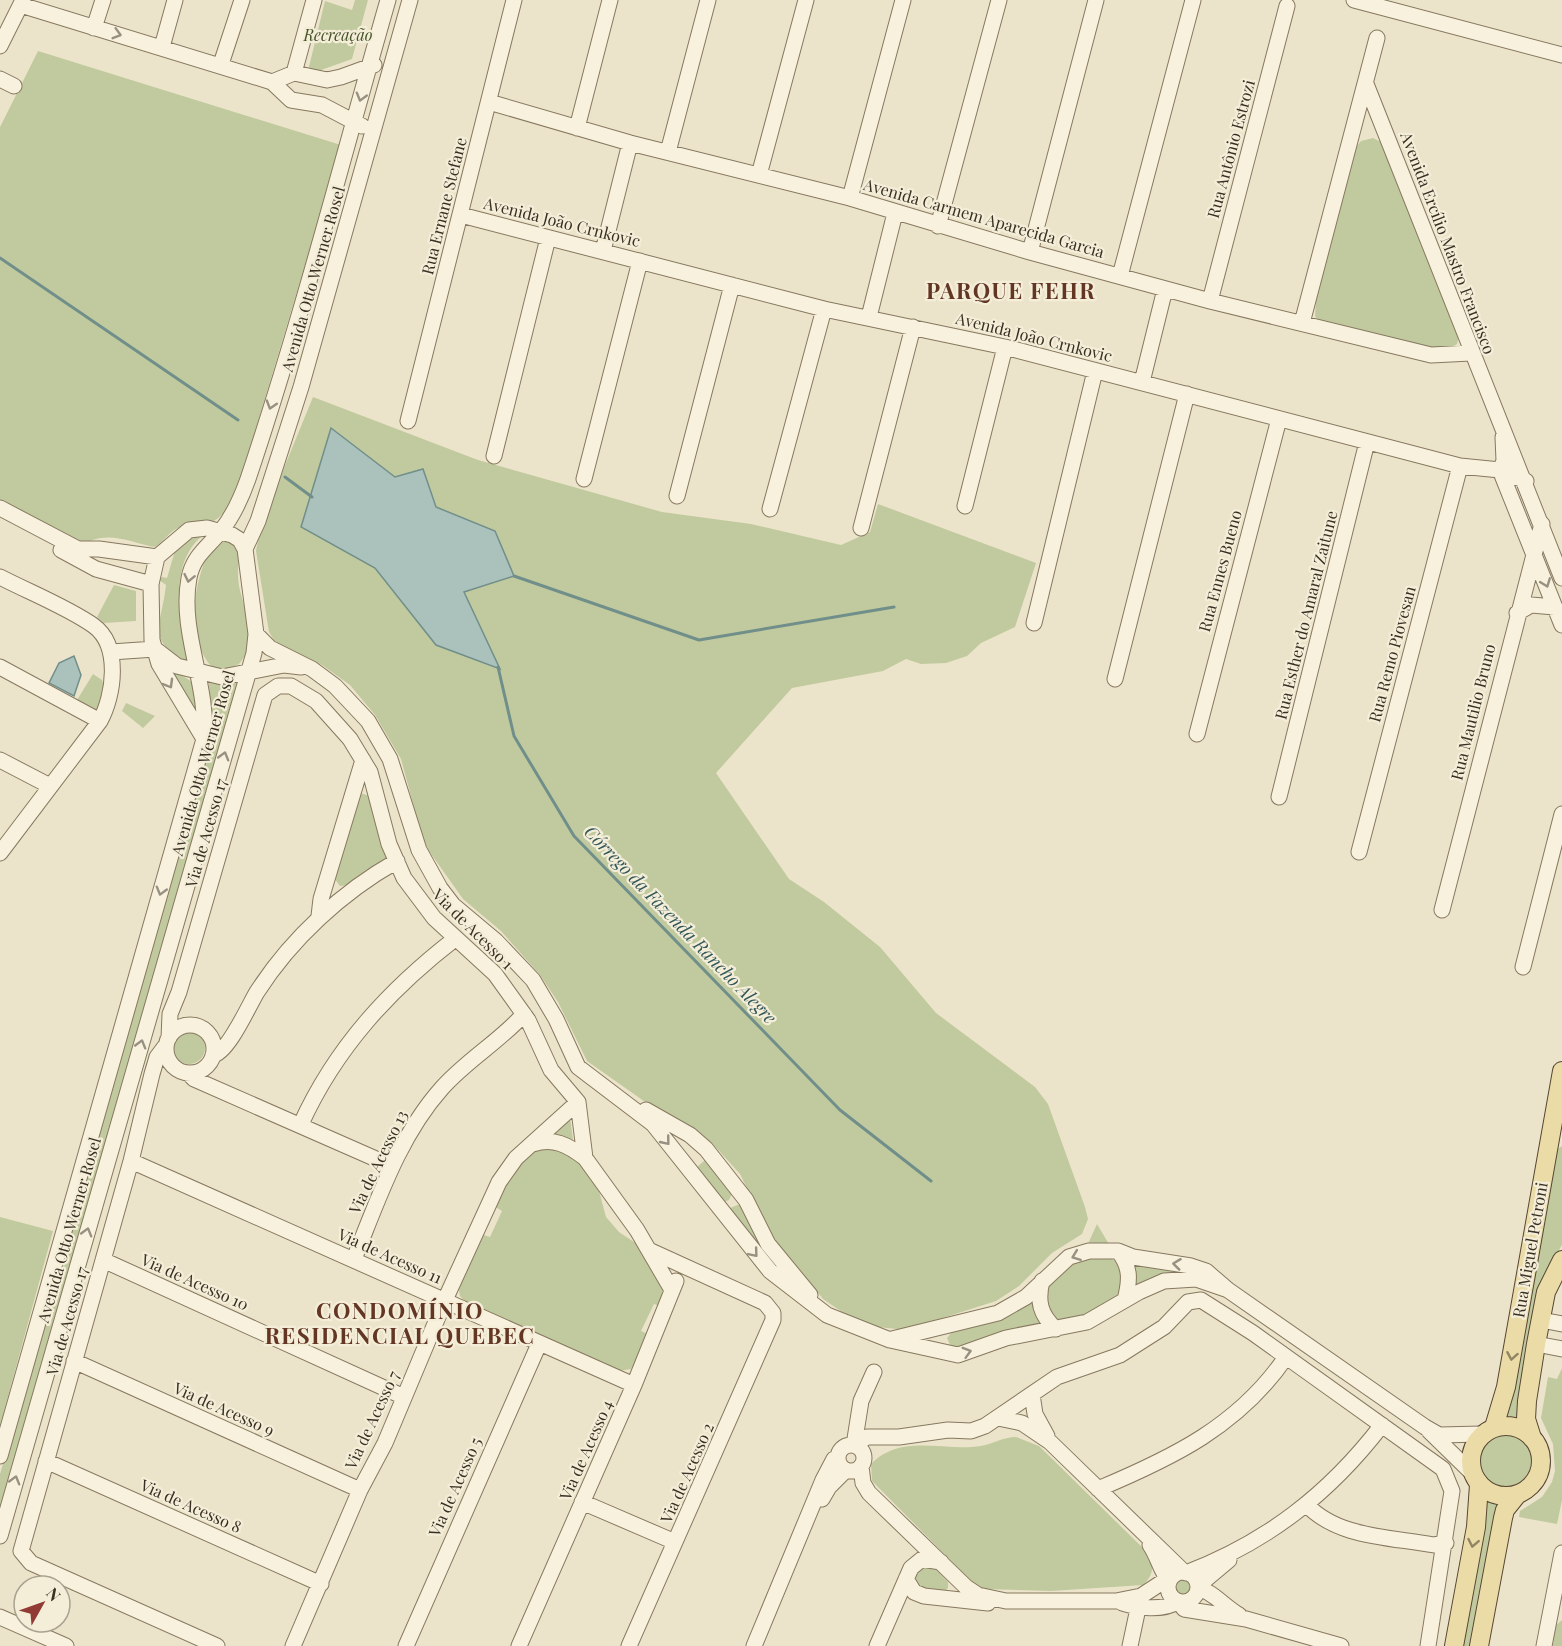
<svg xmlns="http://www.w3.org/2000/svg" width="1562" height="1646" font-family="'Playfair Display',serif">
<rect width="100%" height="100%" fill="#ece4ca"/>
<path fill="#c1ca9e" d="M 355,0 L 368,0 L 352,59 L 307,75 L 325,1 L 352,10 Z
M 38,51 L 341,145 L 242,475 C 236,490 227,519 208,523 C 199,525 189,524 180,527 C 169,531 165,541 155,547 C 138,544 118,535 101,538 C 92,539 86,544 77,543 L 0,502 L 0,127 Z
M 1373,138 L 1383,143 L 1460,333 L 1457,344 L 1444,352 L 1318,320 L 1315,316 L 1316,298 L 1357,146 L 1361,141 Z
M 313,397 L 478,460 L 662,512 L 751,524 L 841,545 L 870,532 L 878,504 L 1036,563 L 1015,627 L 981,643 L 967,656 L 946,663 L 921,664 L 906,659 L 883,671 L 792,688 L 716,773 L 789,879 L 824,902 L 880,947 L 936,1013 L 1035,1087 L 1048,1104 L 1085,1207 L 1088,1219 L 1082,1234 L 1052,1253 L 1019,1286 L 996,1301 L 905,1330 L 878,1327 L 848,1316 L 823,1299 L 768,1231 L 740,1174 L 712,1143 L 648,1104 L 587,1061 L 558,1002 L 540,975 L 501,931 L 463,899 L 429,851 L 421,833 L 401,759 L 375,715 L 350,685 L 322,665 L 276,643 L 269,632 L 256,551 L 261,524 Z
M 188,532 L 203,535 C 166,566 181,623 189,664 C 145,639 161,628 166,585 L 159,580 L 162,577 L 167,578 L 174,554 L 171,553 Z
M 230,538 L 240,552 C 238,563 237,574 239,586 C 244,610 259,642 239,664 L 224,670 L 213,668 C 188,643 192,597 203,566 C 206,559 210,546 217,542 C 220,540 226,539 230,538 Z
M 114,585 L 136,591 L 136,621 L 104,623 L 97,617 Z
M 177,672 L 192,682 L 198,716 L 172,673 Z
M 93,674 L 102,680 L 105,690 L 103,705 L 95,710 L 77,700 Z
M 209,683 L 239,683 L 0,1516 L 0,1474 L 211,737 Z
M 126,703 L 155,716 L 143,728 L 122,711 Z
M 360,793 L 373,797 L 387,857 L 350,885 L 340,886 L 334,878 Z
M173 1048a16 16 0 1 1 32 0a16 16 0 1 1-32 0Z
M 570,1117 L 573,1140 L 545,1135 Z
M 1562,1146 L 1562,1245 L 1553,1260 L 1519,1421 L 1505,1420 L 1554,1152 Z
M 543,1148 L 559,1149 L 581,1163 L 599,1191 L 606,1217 L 619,1232 L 640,1246 L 665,1282 L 663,1307 L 654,1304 L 641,1331 L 650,1335 L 631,1369 L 619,1371 L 466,1303 L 460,1296 L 458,1286 L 481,1234 L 490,1237 L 502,1211 L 494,1206 C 507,1184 517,1156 543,1148 Z
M 705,1160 L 733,1192 L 729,1200 L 722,1203 L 696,1168 Z
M 740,1204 L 798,1291 L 725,1210 Z
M 0,1217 L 53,1231 L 0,1426 Z
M 1097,1224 L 1110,1246 L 1087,1246 Z
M 1088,1257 C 1100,1258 1112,1256 1121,1265 L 1122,1295 L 1089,1317 L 1057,1322 C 1053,1316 1045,1308 1043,1301 C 1038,1281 1073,1263 1088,1257 Z
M 1132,1262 L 1201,1274 L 1135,1290 Z
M 1033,1297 L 1045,1325 L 952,1349 L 947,1338 L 951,1333 Z
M 1562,1368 L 1562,1500 L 1557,1524 L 1519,1517 L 1520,1511 L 1542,1497 L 1552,1482 L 1555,1471 L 1553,1444 L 1541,1418 L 1548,1377 L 1557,1379 Z
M1479 1462a27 27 0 1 1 54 0a27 27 0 1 1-54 0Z
M 1016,1437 L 1039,1446 L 1148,1553 C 1154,1566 1154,1575 1143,1585 L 1051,1591 L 983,1589 L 977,1587 L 872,1481 L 871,1464 C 902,1433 943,1452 981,1446 C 993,1444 1003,1437 1016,1437 Z
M 1486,1497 L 1500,1503 L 1472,1646 L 1460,1646 Z
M 930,1563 L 948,1582 L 948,1588 L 945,1591 L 916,1588 L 913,1582 L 920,1565 Z
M1172 1588a11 11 0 1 1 22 0a11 11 0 1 1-22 0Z
M 1562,1620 L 1562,1646 L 1553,1646 L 1555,1626 Z"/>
<path fill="#aac1bc" stroke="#718f8a" stroke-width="1.5" d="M 331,428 L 395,477 L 423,469 L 436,507 L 495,531 L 514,576 L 464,592 L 500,669 L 436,645 L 375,568 L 301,527 Z
M 74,656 L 81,675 L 74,696 L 49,683 L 59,663 Z"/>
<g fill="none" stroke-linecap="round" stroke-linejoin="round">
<path stroke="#718f8a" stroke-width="3" d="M 0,258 L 238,420
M 285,477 L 312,497
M 514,576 L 699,640 L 894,607
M 498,667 L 514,736 L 574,836 L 840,1110 L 931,1181"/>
<g stroke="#877860" stroke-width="17">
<path id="minor" d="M 1354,0 L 1562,55
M 21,5 L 272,82 L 291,100 L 322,105 L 362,126
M 94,28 L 103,0
M 0,46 L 23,0
M 162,47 L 175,0
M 221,64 L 242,0
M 294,73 L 327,80 L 341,77 L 374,65
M 0,79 L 14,86
M 272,82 L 294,73 L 314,0
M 1366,84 L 1562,578
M 489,102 L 630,143 L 850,198 L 1030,252 L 1210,301 L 1431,355 L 1471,353
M 577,128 L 610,0
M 668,152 L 708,0
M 759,175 L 806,0
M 850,198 L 903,0
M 461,215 L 824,309 L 1005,347 L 1460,466 L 1500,470 L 1526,481
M 938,226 L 999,0
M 603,251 L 630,143
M 1030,252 L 1096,0
M 1120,276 L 1193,0
M 1210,301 L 1287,6
M 869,317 L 895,213
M 1302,323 L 1377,38
M 1142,382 L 1165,289
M 408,421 L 514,0
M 1503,437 L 1504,461 L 1500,470 L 1562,625
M 494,456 L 548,238
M 584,479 L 640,261
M 677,496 L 732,285
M 965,506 L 1005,347
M 0,508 L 78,549 L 99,549 L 157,557
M 770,509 L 824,309
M 861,528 L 913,327
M 61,550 L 96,569 L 151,584
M 0,577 C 29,592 69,608 94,626 C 121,646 114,696 100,721 L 0,853
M 1517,613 L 1531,605 L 1555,607
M 1034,623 L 1095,371
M 256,634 L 270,648 L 312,669 L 335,686 L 368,721 L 390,759 L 419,850 L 440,888 L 453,905 L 496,941 L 533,980 L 556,1019 L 578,1067 L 653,1124 L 770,1271 L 827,1315 L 890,1340 L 958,1355 L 1006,1338 L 1087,1322 L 1139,1292 L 1164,1281 L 1196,1279 L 1228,1290
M 111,652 L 155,649 L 177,666 L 222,677 L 284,665 L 301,667
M 0,667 L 100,721
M 1115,679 L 1187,394
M 1197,734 L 1279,419
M 204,739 L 159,664 L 152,640 L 151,584 L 157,557 L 189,530 L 207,528 L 232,535 L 240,540 L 245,549
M 0,760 L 50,786
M 1279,797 L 1367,442
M 1359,852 L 1460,466
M 1442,910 L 1542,524
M 319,916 L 321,899 L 363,760
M 1523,967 L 1562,814
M166 1049a24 24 0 1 1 48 0a24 24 0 1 1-48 0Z
M 169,1038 L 170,1014 L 179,992 L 265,695 L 278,686 L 291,686 L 316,701 L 350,739 L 370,772 L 389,844 L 404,878 L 434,918 L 495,974 L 528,1020 L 551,1070 L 578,1102 L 585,1158 L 637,1230 L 672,1290
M 166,1045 L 157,1057 L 152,1074 L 131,1161 L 21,1551 L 31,1563 L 217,1646
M 213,1055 C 228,1053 249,1005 257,992 C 291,939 342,892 397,861
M 188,1073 L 194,1079 L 392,1166
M 646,1110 L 690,1135 L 706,1149 L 746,1200 L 768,1244 L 810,1295
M 301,1124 C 336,1047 390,989 456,938
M 533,1144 C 553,1137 568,1145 585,1158
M 131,1161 L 634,1385
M 1118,1251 C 1131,1267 1130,1280 1125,1300
M 354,1259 C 378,1200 399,1136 442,1088 C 467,1060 500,1041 524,1014
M 103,1260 L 404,1397
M 1042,1281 C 1037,1301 1040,1315 1056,1329
M 1541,1320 L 1562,1324
M 892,1339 L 998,1313 L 1026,1297 L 1069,1257 L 1089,1251 L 1118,1251 L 1133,1257 L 1191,1266 L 1206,1271 L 1228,1290 L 1425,1427 L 1439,1435 L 1482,1434
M 1536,1344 L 1562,1349
M 74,1361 L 360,1490
M 1032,1394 L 1035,1414 L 1047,1436
M 998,1418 L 1022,1423 L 1050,1442 L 1184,1572
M 1429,1431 L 1472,1473
M 854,1445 L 867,1437 L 899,1437 L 948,1430 L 971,1431 L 985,1426 L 1057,1377 L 1120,1355 L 1164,1327 L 1188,1302 L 1201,1300 L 1253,1333 L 1443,1469 L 1452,1491 L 1428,1646
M 854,1445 L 861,1401 L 874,1372
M838 1458a13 13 0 1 1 26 0a13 13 0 1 1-26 0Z
M 0,1456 L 204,739 C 209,685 179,632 189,578 C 193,556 208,547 221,531 C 233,516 242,496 248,479 C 301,321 342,160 388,0
M 46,1461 L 321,1584
M 861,1466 L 863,1483 L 869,1493 L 966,1587 L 978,1595 L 1006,1601 L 1116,1601 L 1141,1596 L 1161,1583 L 1169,1581
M 1098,1489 C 1172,1458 1239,1426 1286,1357
M 822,1499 L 829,1487 L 846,1470
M 582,1502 L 675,1542
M 1306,1504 C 1337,1538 1391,1537 1434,1545 L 1446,1543
M 0,1536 L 254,653 L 256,634 L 245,549 L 258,521 L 301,387 L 410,0
M 1150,1545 C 1158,1556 1160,1571 1169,1580
M1168 1587a15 15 0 1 1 30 0a15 15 0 1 1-30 0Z
M 1186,1573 C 1267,1542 1329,1494 1382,1425
M 906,1579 L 914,1592 L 924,1596 L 988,1603
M 1198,1586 L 1229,1560
M 1198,1588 C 1212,1591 1225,1607 1239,1615
M 1179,1602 L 1184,1609 L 1246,1619 L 1341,1646
M 1122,1603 C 1137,1608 1163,1611 1177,1602
M 0,1617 L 66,1646
M 293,1646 L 360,1490 L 385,1443 L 445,1300 L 499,1182 L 516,1158 L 578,1102
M 406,1646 L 539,1344
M 519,1646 L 634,1385 L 676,1281
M 629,1646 L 773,1320 L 773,1313 L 765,1303 L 651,1251
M 754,1646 L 823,1480 L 834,1459 L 838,1458
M 877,1646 L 911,1568 L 922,1559 L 941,1562
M 1130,1646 L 1140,1599
M 1544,1646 L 1562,1553"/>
</g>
<g stroke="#564633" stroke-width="20">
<path id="major" d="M1471 1461a35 35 0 1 1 70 0a35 35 0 1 1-70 0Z
M 1494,1427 L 1506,1387 L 1562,1071
M 1532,1438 L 1526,1419 L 1527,1401 L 1536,1344 L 1546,1292 L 1562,1260
M 1454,1646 L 1476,1527 L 1479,1485
M 1479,1646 L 1503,1518 L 1505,1510 L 1517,1495"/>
</g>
<use href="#minor" stroke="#f7f1dd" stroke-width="15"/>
<use href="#major" stroke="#ebdba6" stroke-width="18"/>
</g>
<defs><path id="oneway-chevron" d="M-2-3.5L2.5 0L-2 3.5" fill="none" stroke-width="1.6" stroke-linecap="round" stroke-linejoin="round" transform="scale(1.5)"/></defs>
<g stroke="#989080">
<use href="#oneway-chevron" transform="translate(117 34) rotate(16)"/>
<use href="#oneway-chevron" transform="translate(361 97) rotate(106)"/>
<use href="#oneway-chevron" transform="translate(271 405) rotate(107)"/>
<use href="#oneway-chevron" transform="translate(189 578) rotate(102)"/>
<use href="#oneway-chevron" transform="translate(1546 583) rotate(69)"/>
<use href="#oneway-chevron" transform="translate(169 684) rotate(60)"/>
<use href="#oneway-chevron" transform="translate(224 756) rotate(-74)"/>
<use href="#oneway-chevron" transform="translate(161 891) rotate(106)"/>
<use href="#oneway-chevron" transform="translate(141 1044) rotate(-74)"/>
<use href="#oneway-chevron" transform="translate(666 1141) rotate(51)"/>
<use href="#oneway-chevron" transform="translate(87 1232) rotate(-74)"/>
<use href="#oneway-chevron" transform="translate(754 1253) rotate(50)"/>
<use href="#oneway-chevron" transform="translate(1076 1256) rotate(159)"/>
<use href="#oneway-chevron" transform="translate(1177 1264) rotate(-173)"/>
<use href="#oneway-chevron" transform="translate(967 1352) rotate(-16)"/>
<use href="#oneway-chevron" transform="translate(15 1480) rotate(-74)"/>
</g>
<g stroke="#928564">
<use href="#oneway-chevron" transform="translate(1512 1356) rotate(100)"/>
<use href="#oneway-chevron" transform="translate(1473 1543) rotate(101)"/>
</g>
<g text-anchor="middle" stroke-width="4.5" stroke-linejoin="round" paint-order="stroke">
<g font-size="16" font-style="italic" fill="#46542a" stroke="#f4eed9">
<text x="338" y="41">Recreação</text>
</g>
<g font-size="16" fill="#392f22" stroke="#f4eed9">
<text transform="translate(1231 149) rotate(-75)" y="6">Rua Antônio Estrozi</text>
<text transform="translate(444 206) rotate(-76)" y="6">Rua Ernane Stefane</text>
<text transform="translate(984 218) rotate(16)" y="6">Avenida Carmem Aparecida Garcia</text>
<text transform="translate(562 222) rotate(14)" y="6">Avenida João Crnkovic</text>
<text transform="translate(1448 243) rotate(69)" y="6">Avenida Ercílio Mastro Francisco</text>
<text transform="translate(313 279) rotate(-74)" y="6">Avenida Otto Werner Rosel</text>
<text transform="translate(1034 337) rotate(14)" y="6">Avenida João Crnkovic</text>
<text transform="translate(1220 571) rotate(-75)" y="6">Rua Ennes Bueno</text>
<text transform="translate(1306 615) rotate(-76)" y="6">Rua Esther do Amaral Zaitune</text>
<text transform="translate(1392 654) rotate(-75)" y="6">Rua Remo Piovesan</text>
<text transform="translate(1473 712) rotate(-76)" y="6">Rua Mautilio Bruno</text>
<text transform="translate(203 763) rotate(-74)" y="6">Avenida Otto Werner Rosel</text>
<text transform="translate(206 833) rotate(-74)" y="6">Via de Acesso 17</text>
<text transform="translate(473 929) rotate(45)" y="6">Via de Acesso 1</text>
<text transform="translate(378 1162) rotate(-64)" y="6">Via de Acesso 13</text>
<text transform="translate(69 1230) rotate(-74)" y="6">Avenida Otto Werner Rosel</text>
<text transform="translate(1530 1250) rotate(-80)" y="6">Rua Miguel Petroni</text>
<text transform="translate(390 1256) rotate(24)" y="6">Via de Acesso 11</text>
<text transform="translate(195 1282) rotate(24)" y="6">Via de Acesso 10</text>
<text transform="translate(67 1321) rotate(-74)" y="6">Via de Acesso 17</text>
<text transform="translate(224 1409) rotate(24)" y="6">Via de Acesso 9</text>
<text transform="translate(372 1420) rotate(-65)" y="6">Via de Acesso 7</text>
<text transform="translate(586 1450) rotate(-66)" y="6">Via de Acesso 4</text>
<text transform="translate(687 1473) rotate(-66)" y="6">Via de Acesso 2</text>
<text transform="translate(455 1487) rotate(-66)" y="6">Via de Acesso 5</text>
<text transform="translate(191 1506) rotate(24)" y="6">Via de Acesso 8</text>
</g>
<g font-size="18" font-style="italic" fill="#325758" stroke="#f4eed9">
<text transform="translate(680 925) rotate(46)" y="6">Córrego da Fazenda Rancho Alegre</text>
</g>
<g font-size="22" font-weight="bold" letter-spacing="1.5" fill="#633624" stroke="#f4eed9">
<text x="1011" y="299">PARQUE FEHR</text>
<text x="400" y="1319">CONDOMÍNIO<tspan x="400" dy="25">RESIDENCIAL QUEBEC</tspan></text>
</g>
</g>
<g transform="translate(42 1604) rotate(50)"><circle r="28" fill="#f4eed9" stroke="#a9a290" stroke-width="1.5"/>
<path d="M0-4.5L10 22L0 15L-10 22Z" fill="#923a34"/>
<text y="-9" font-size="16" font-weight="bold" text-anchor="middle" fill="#392f22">N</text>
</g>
</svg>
